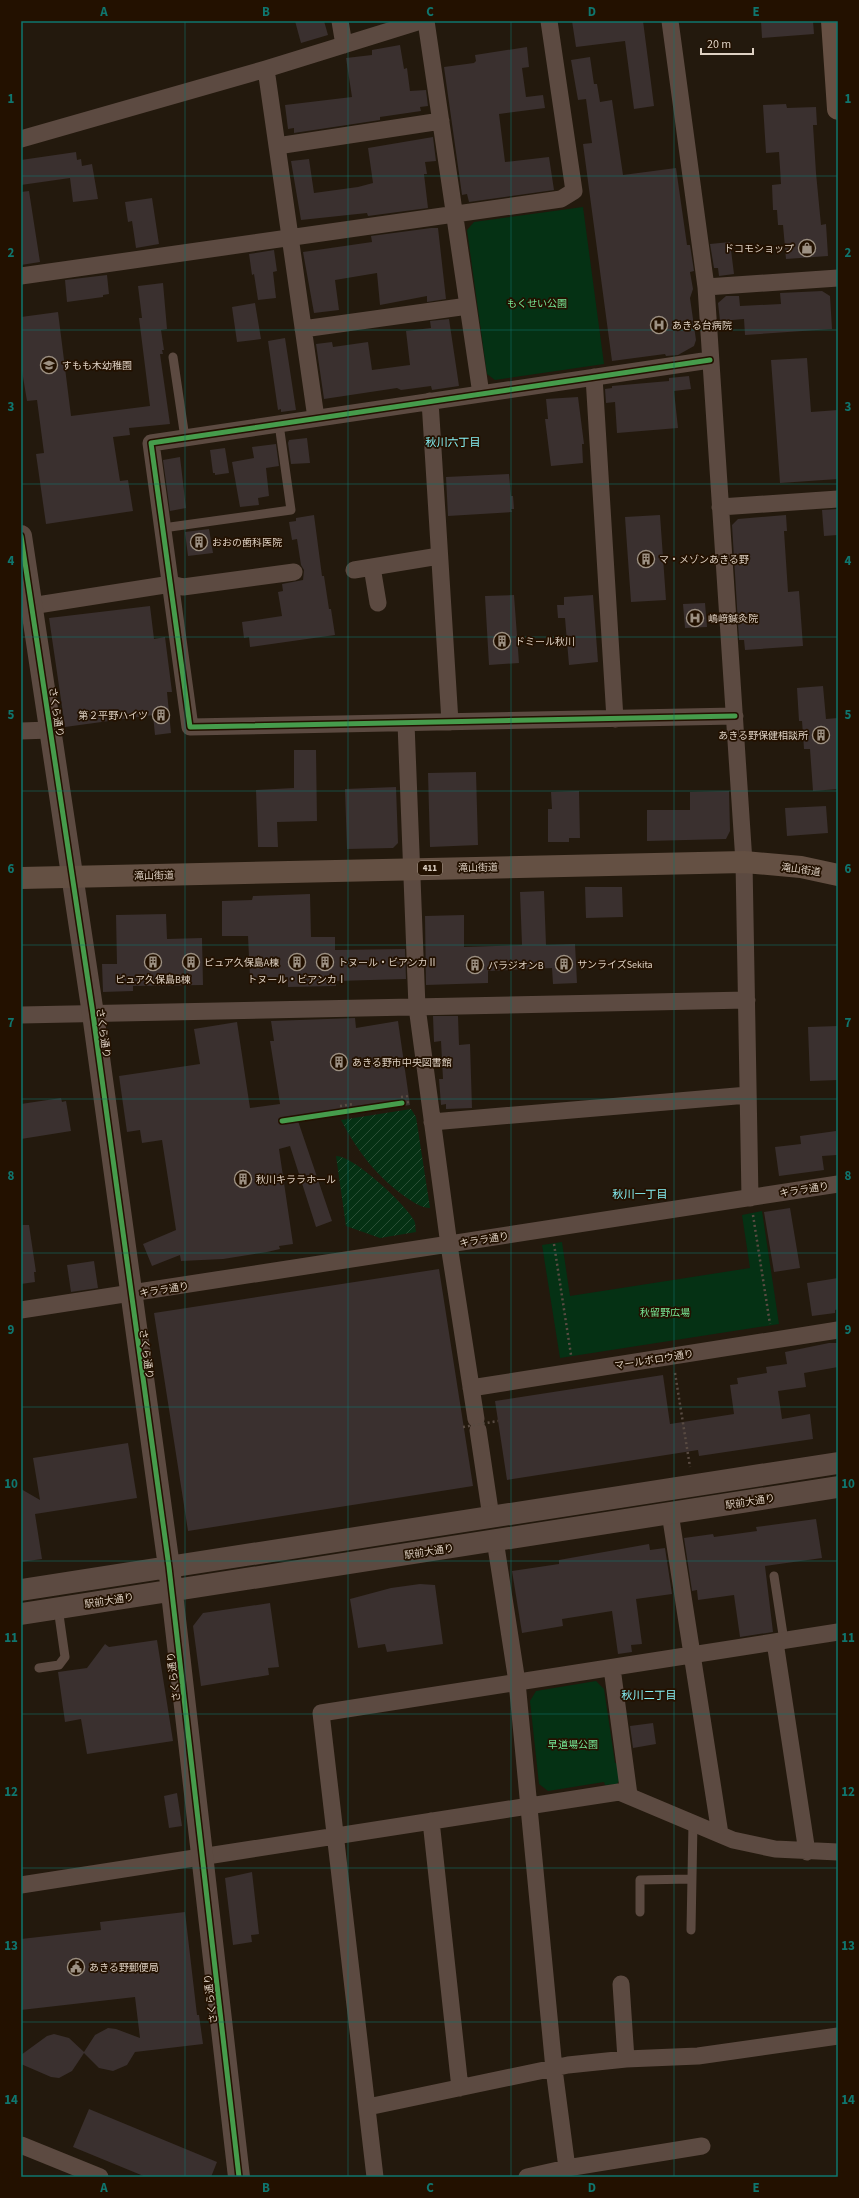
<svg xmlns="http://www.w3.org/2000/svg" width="859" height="2198" font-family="'Source Sans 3','Noto Sans JP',sans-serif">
<defs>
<pattern id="garden-furrows" width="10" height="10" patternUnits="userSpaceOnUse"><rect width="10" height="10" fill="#053114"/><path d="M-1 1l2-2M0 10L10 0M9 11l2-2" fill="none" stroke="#294e35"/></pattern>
</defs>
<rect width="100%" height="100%" fill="#23190d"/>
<path fill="#053114" d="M 583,207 L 604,364 L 495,380 L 487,374 L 467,230 L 474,222 Z
M 762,1211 L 779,1324 L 560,1358 L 542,1245 L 562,1242 L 570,1296 L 750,1268 L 742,1215 Z
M 596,1681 L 604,1689 L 615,1763 L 619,1763 L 621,1778 L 617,1784 L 605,1785 L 604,1782 L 548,1791 L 539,1784 L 530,1701 L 536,1691 Z"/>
<path fill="url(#garden-furrows)" d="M 411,1109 L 416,1117 L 430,1208 C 422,1208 413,1202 407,1198 C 377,1177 358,1152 341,1120 Z
M 336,1156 C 354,1156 405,1204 414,1220 C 416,1224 415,1228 416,1232 L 380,1238 L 346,1226 Z"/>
<path fill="#3a302f" d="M 295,21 L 324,21 L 328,35 L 301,43 Z
M 572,21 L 643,21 L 654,106 L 634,109 L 625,41 L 576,47 Z
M 761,21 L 813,21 L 814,34 L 762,38 Z
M 400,45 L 404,69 L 407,68 L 410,91 L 426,90 L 428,106 L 420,107 L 421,111 L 380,117 L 380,120 L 294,133 L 294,128 L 288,129 L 285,105 L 352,97 L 346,58 L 372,55 L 372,50 Z
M 527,47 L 529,67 L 522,68 L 526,97 L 543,95 L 545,108 L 499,114 L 505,162 L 549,157 L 554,190 L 469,202 L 467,194 L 462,195 L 444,67 L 474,63 L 476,61 L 475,55 Z
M 590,57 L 594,84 L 597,84 L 600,102 L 612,100 L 623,175 L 676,168 L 687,245 L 690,245 L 694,271 L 690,272 L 693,289 L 690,298 L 696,340 L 694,346 L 678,355 L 666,356 L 665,354 L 612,361 L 583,144 L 592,143 L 586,99 L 578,100 L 571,60 Z
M 786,104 L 787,108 L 816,107 L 817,125 L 813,125 L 816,173 L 821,225 L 826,224 L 828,256 L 786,259 L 783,225 L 778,225 L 777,210 L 773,210 L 772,185 L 781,184 L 779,152 L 766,153 L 763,105 Z
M 433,137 L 436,161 L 425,162 L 427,174 L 424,174 L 428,208 L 368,216 L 367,213 L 301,220 L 291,161 L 309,159 L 314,193 L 358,187 L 373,183 L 368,148 Z
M 76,152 L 77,160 L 81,159 L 82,166 L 92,164 L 98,199 L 73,202 L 70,178 L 21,185 L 21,160 Z
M 29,191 L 40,262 L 21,265 L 21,192 Z
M 152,198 L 159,244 L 136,248 L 132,221 L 128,222 L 125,202 Z
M 431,228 L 438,228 L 446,299 L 427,302 L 427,296 L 380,305 L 377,273 L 335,280 L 339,310 L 314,313 L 303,252 L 372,242 L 371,236 Z
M 730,242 L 734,274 L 719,276 L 718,268 L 714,268 L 710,244 Z
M 274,250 L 277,271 L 273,272 L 276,298 L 258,300 L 254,274 L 252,275 L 249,254 Z
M 107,275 L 109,294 L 103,295 L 103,297 L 67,302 L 65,280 Z
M 163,283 L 167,329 L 161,330 L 164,350 L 162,350 L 163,354 L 160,354 L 170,424 L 129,428 L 130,435 L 113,437 L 120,481 L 128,480 L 133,511 L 46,524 L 36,454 L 44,453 L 37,400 L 27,401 L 21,365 L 21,317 L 58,312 L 71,416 L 150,406 L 139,318 L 142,318 L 138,286 Z
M 822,291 L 830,296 L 832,329 L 745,335 L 744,319 L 720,321 L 718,303 L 726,296 L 739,296 L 740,306 L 781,304 L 780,293 Z
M 255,303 L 261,339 L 237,342 L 232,307 Z
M 449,319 L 459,386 L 432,390 L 431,386 L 401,390 L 397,388 L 324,399 L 316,344 L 332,342 L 333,347 L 368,342 L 372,370 L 410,365 L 406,331 L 431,328 L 430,321 Z
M 285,338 L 296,410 L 281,412 L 281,409 L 278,410 L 268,341 Z
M 807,358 L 811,412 L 838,410 L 838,479 L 780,483 L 771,360 Z
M 689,376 L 691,389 L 674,391 L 678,428 L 617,433 L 615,402 L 606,403 L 605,389 L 612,388 L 612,386 L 669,381 L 669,378 Z
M 578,397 L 584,444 L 582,444 L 583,463 L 551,466 L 545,419 L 548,419 L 546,399 Z
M 307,438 L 310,463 L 291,464 L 288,443 L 289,440 Z
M 276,444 L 279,466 L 266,468 L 269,496 L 258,498 L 259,505 L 240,507 L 232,462 L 254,458 L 252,447 Z
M 225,448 L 229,473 L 215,475 L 215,473 L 213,473 L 210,450 Z
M 180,457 L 186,508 L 170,511 L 163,460 Z
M 509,474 L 511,496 L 513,496 L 514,509 L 511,509 L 512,512 L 448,516 L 446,477 Z
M 838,509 L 838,535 L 824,536 L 822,510 Z
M 314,515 L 322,576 L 324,576 L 329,609 L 331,609 L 335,635 L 250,647 L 249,637 L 244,638 L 242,622 L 282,616 L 278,592 L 283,591 L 282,584 L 303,580 L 304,570 L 301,565 L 297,539 L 292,540 L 289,522 L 296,521 L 296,518 Z
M 660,515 L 666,600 L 631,602 L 625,517 Z
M 786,515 L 787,531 L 784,531 L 788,592 L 799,591 L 803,646 L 745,650 L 744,640 L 739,640 L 732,525 L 738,519 Z
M 209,529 L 213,553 L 188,556 L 185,532 Z
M 514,595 L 519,663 L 489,665 L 485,596 Z
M 593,595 L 598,662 L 569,665 L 565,618 L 558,618 L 557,605 L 564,605 L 564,597 Z
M 705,603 L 707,627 L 685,628 L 683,604 Z
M 150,606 L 154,639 L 165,637 L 172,692 L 167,692 L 171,733 L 155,735 L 153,715 L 65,727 L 49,618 Z
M 823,686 L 826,719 L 838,718 L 838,789 L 813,791 L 810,749 L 804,749 L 802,721 L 799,721 L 797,688 Z
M 294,750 L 316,750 L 317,821 L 277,822 L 278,847 L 258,847 L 256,790 L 294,788 Z
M 476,772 L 478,845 L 430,847 L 428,773 Z
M 396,787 L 398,843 L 393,848 L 347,849 L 345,789 Z
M 579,791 L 580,838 L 569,838 L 569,842 L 548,842 L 548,809 L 552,809 L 551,792 Z
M 729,791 L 730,831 L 726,839 L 647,841 L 647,810 L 690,810 L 690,792 Z
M 826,806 L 828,833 L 787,836 L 785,808 Z
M 585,887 L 622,887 L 623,917 L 586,918 Z
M 544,891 L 546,945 L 575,944 L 577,983 L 553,984 L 552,968 L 488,971 L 488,983 L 426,985 L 425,916 L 464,915 L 464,947 L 522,945 L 520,892 Z
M 310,894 L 311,937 L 335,937 L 335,950 L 405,949 L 406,979 L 336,981 L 336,986 L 288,987 L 288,977 L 250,978 L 248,936 L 222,936 L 222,901 L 252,900 L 253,896 Z
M 166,914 L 167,939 L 202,938 L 203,985 L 133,986 L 133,991 L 103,992 L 102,964 L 117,964 L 116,915 Z
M 433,1016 L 458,1016 L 459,1045 L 470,1044 L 472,1108 L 446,1109 L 446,1104 L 441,1105 L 439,1079 L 443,1079 L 441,1041 L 434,1042 Z
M 355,1018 L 356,1028 L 398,1021 L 410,1105 L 298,1121 L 332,1221 L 316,1227 L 290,1146 L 279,1149 L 293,1244 L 279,1246 L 280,1249 L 267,1252 L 223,1259 L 181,1261 L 180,1255 L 152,1266 L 143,1244 L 176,1230 L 162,1140 L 142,1143 L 140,1130 L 127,1132 L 119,1076 L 200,1064 L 194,1029 L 237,1022 L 250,1108 L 280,1104 L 270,1041 L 274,1041 L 271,1021 Z
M 838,1026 L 838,1080 L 810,1081 L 808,1027 Z
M 61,1098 L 62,1102 L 66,1101 L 71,1131 L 21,1139 L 21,1104 Z
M 836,1131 L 837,1155 L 822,1156 L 824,1170 L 779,1176 L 775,1147 L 801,1144 L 800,1136 Z
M 790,1208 L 800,1268 L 774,1272 L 764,1212 Z
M 21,1225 L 29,1225 L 36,1272 L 34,1272 L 35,1282 L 21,1284 Z
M 94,1261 L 98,1288 L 71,1292 L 67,1265 Z
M 439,1269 L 473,1486 L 188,1531 L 154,1313 Z
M 838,1278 L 838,1309 L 835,1310 L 835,1313 L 812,1316 L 807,1283 Z
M 829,1343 L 838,1343 L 838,1367 L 804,1373 L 806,1387 L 778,1391 L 782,1419 L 810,1414 L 813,1439 L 699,1456 L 698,1450 L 507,1480 L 495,1401 L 663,1375 L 670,1424 L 734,1414 L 730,1385 L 738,1384 L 737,1378 L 767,1373 L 766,1367 L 787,1364 L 785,1352 Z
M 128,1443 L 137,1498 L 35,1514 L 42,1559 L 21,1562 L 21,1489 L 40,1500 L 33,1458 Z
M 816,1519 L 822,1558 L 765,1566 L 773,1632 L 740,1637 L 734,1595 L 698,1600 L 697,1590 L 692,1591 L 684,1538 L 713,1534 L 714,1537 L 757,1531 L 756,1527 Z
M 649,1544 L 650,1550 L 665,1548 L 672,1594 L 636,1599 L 642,1644 L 631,1645 L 632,1652 L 618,1654 L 612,1611 L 562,1619 L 563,1626 L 522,1633 L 512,1571 L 559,1564 L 559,1560 Z
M 420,1584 L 435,1585 L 443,1644 L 387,1652 L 385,1644 L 358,1648 L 350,1599 L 391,1588 Z
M 270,1603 L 279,1667 L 268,1668 L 269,1675 L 201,1686 L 193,1626 L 203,1613 Z
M 157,1640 L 173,1741 L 87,1754 L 81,1719 L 65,1722 L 58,1672 L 87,1668 L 105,1644 L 109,1647 Z
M 653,1723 L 656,1744 L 633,1748 L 630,1726 Z
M 177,1793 L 182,1826 L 169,1828 L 164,1796 Z
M 252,1872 L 259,1934 L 251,1935 L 252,1942 L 233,1945 L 225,1878 Z
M 185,1912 L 197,2015 L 199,2015 L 203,2044 L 135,2052 L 127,2065 L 113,2071 L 99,2068 L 84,2053 L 72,2071 L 59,2078 L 51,2077 L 21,2064 L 21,2055 L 47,2036 L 54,2034 L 69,2038 L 84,2052 L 95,2035 L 108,2028 L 116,2029 L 140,2038 L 135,1997 L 21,2010 L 21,1939 L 101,1930 L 100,1922 Z
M 89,2109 L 217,2162 L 211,2177 L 146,2177 L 73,2147 Z"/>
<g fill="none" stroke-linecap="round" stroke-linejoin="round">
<path stroke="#594b42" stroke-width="2.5" stroke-dasharray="2 3" stroke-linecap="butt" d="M 401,1097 L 409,1096
M 402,1103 L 410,1102
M 340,1106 L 354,1104
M 753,1215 L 770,1324
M 554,1244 L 571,1355
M 675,1373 L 690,1467"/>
<path stroke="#5c4a41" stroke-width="9" d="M 173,357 L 185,438
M 163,528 L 291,510 L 279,424
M 774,1576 L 784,1641
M 39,1668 L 59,1665 L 65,1657 L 58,1608
M 640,1912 L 640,1880 L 692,1879
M 691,1930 L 693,1823"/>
<path stroke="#5c4a41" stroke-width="17" d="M 340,21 L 344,45
M 426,21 L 481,394
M 670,21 L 706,287 L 744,862 L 750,1198
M 266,69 L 316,418
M 21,139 L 266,69 L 421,21
M 277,146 L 441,121
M 21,276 L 561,199 L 574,191 L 549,21
M 706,287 L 838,278
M 303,329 L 468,306
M 710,360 L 151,443 L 190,727 L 735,716
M 594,377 L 615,719
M 430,401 L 450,722
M 720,507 L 838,499
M 372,567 L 378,603
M 354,570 L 439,556
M 31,606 L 171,584 L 183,587 L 294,572
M 406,723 L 417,1007 L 449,1245 L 476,1419
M 21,731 L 50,730
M 21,1015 L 747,1000
M 432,1122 L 748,1095
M 21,1310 L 838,1184
M 471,1388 L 838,1330
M 478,1430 L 491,1517
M 670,1513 L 720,1834
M 495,1540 L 517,1682 L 554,2069 L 567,2168 L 527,2177
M 775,1642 L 807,1852
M 612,1668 L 629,1795
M 431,1821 L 460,2088
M 21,1885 L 619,1792 L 733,1840 L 775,1849 L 838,1852
M 621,1984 L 626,2059
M 368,2107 L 568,2065 L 626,2059 L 698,2056 L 838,2036
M 21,2145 L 100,2177
M 567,2168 L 702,2146
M 375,2177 L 321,1713 L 838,1632"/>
<path stroke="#5c4a41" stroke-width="22" d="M 21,536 L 93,1014 L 169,1567 L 239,2177
M 21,1590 L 838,1463
M 21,1614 L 838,1487"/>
<path stroke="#665043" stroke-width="22" d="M 832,21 L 838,109"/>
<path stroke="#645043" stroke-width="22" d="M 21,878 L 744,862 L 801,867 L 838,875"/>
<path stroke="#594b42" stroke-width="2.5" stroke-dasharray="2 3" stroke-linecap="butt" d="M 463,1427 L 498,1421"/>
<g stroke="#231100" stroke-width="8">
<path id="cycleway" d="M 710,360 L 151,443 L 190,727 L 735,716
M 21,536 L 93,1014 L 169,1567 L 239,2177
M 282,1121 L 402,1103"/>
</g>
<use href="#cycleway" stroke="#469c4c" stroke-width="5"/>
</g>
<path fill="none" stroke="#0f766e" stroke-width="1" stroke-opacity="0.55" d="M 185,21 L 185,2177M 348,21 L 348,2177M 511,21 L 511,2177M 674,21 L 674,2177M 21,176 L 838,176M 21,330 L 838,330M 21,484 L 838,484M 21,637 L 838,637M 21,791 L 838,791M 21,945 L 838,945M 21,1099 L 838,1099M 21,1253 L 838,1253M 21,1407 L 838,1407M 21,1561 L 838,1561M 21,1714 L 838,1714M 21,1868 L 838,1868M 21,2022 L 838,2022"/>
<defs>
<g id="shop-ring" transform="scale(0.9)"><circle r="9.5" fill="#231100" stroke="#9d9183" stroke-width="1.5"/><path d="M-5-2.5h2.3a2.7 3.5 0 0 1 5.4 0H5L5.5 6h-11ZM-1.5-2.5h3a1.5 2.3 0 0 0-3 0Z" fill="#9d9183"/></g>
<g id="hospital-ring" transform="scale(0.9)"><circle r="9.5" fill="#231100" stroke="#9d9183" stroke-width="1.5"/><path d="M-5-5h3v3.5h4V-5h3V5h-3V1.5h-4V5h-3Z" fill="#9d9183"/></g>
<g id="school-ring" transform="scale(0.9)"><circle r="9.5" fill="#231100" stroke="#9d9183" stroke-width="1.5"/><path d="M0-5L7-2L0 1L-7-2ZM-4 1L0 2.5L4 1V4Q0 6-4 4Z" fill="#9d9183"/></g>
<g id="building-ring" transform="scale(0.9)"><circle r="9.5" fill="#231100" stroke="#9d9183" stroke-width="1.5"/><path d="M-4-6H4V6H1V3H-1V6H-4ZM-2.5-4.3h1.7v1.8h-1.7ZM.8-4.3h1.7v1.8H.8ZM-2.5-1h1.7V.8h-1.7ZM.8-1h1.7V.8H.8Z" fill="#9d9183"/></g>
<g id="civic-ring" transform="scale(0.9)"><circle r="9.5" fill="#231100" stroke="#9d9183" stroke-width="1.5"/><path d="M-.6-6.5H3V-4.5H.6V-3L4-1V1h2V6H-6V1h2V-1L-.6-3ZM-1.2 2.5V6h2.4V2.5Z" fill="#9d9183"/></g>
</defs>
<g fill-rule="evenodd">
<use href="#shop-ring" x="807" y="248"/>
<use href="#hospital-ring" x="659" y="325"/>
<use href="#school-ring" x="49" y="365"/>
<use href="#building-ring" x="199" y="542"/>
<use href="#building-ring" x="646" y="559"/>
<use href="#hospital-ring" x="695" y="618"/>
<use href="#building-ring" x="502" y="641"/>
<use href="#building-ring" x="161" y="715"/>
<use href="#building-ring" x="821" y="735"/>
<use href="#building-ring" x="153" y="962"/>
<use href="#building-ring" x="191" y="962"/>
<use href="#building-ring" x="297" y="962"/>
<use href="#building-ring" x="325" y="962"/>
<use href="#building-ring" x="564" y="964"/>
<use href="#building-ring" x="475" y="965"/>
<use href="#building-ring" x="339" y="1062"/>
<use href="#building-ring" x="243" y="1179"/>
<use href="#civic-ring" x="76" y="1967"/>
</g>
<g text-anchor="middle" stroke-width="3.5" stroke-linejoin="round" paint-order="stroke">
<rect fill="#231100" stroke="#a69788" stroke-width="1" x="418" y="861" width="24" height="14" rx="3"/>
<g font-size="9" font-weight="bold" fill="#ded1c3">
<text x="430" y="871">411</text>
</g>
<g font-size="10" fill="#ded1c3" stroke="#231100" text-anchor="start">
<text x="794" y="252" text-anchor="end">ドコモショップ</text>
<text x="672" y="329">あきる台病院</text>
<text x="62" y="369">すもも木幼稚園</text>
<text x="212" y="546">おおの歯科医院</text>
<text x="659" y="563">マ・メゾンあきる野</text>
<text x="708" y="622">嶋﨑鍼灸院</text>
<text x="515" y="645">ドミール秋川</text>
<text x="148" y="719" text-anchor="end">第２平野ハイツ</text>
<text x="808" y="739" text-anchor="end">あきる野保健相談所</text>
<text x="204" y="966">ピュア久保島A棟</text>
<text x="338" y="966">トヌール・ビアンカⅡ</text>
<text x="577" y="968">サンライズSekita</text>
<text x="488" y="969">パラジオンB</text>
<text x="153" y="983" text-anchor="middle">ピュア久保島B棟</text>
<text x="297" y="983" text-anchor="middle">トヌール・ビアンカⅠ</text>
<text x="352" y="1066">あきる野市中央図書館</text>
<text x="256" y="1183">秋川キララホール</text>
<text x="89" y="1971">あきる野郵便局</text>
</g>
<g font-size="10" fill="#76e796" stroke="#231100">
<text x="537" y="307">もくせい公園</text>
<text x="665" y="1316">秋留野広場</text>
<text x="573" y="1748">早道場公園</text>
</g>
<g font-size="10" fill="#ded1c3" stroke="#231100">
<text transform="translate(57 712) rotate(81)" y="4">さくら通り</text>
<text transform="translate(478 867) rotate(-1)" y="4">滝山街道</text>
<text transform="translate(801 869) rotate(8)" y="4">滝山街道</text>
<text transform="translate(154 875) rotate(-1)" y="4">滝山街道</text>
<text transform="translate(104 1033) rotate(82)" y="4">さくら通り</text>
<text transform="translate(804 1189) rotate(-9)" y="4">キララ通り</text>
<text transform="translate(484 1239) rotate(-9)" y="4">キララ通り</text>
<text transform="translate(164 1289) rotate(-9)" y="4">キララ通り</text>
<text transform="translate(147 1354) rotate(82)" y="4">さくら通り</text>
<text transform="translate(654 1359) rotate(-9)" y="4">マールボロウ通り</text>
<text transform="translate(750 1501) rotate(-9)" y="4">駅前大通り</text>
<text transform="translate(429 1551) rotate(-9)" y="4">駅前大通り</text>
<text transform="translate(109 1600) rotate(-9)" y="4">駅前大通り</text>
<text transform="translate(173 1677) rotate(-97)" y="4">さくら通り</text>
<text transform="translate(210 1999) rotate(-97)" y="4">さくら通り</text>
</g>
<g font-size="11" fill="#86f2f6" stroke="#231100">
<text x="453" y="446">秋川六丁目</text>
<text x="640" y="1198">秋川一丁目</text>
<text x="649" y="1699">秋川二丁目</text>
</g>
</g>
<rect width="859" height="2198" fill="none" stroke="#231100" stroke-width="44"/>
<path d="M701 48v6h52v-6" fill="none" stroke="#ded1c3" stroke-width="2"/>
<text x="707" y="48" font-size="12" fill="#ded1c3" stroke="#231100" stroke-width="3" paint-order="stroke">20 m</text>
<rect x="22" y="22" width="815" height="2154" fill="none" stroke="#0f766e" stroke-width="1.5"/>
<g font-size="13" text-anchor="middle" font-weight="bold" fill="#0f766e">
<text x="104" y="16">A</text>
<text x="266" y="16">B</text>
<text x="430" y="16">C</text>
<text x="592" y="16">D</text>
<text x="756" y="16">E</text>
<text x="11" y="103">1</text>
<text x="848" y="103">1</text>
<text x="11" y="257">2</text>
<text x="848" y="257">2</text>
<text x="11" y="411">3</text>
<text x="848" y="411">3</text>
<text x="11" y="565">4</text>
<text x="848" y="565">4</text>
<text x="11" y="719">5</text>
<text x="848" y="719">5</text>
<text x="11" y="873">6</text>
<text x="848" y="873">6</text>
<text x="11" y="1027">7</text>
<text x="848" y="1027">7</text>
<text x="11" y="1180">8</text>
<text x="848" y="1180">8</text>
<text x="11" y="1334">9</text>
<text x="848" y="1334">9</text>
<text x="11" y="1488">10</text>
<text x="848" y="1488">10</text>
<text x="11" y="1642">11</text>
<text x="848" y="1642">11</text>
<text x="11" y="1796">12</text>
<text x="848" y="1796">12</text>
<text x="11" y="1950">13</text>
<text x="848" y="1950">13</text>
<text x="11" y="2104">14</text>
<text x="848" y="2104">14</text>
<text x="104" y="2192">A</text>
<text x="266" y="2192">B</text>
<text x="430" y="2192">C</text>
<text x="592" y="2192">D</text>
<text x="756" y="2192">E</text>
</g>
</svg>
